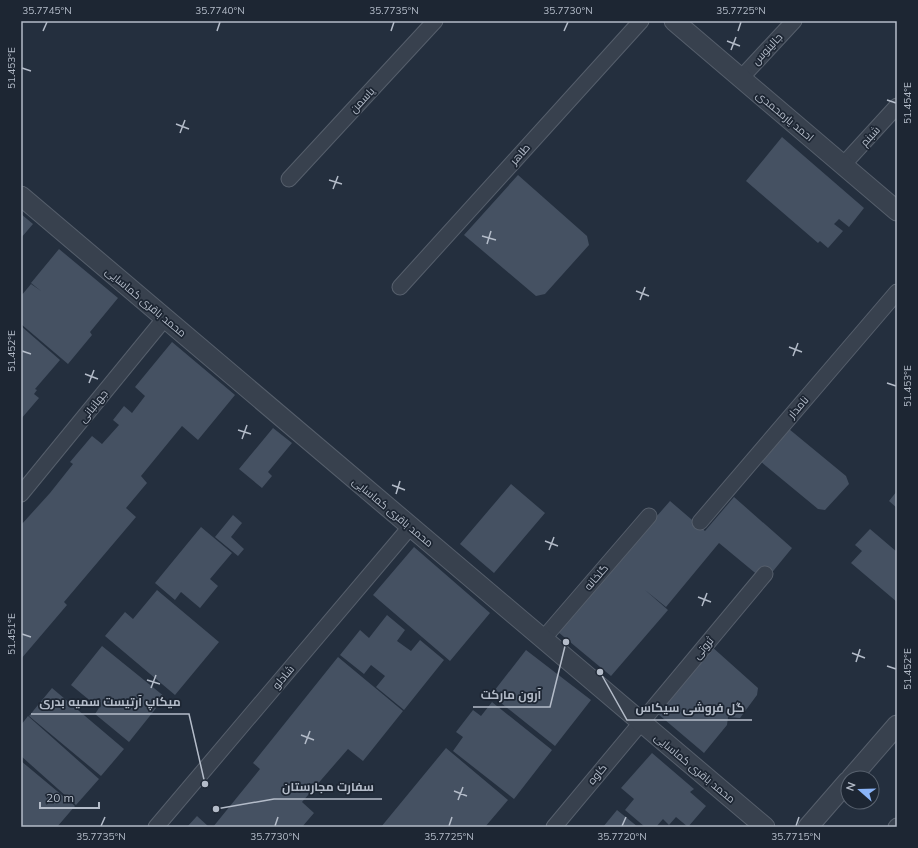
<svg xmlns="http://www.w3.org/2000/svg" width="918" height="848" font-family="Mulish,Cairo,sans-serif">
<rect width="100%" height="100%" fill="#242f3e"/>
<path fill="#455162" d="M 782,137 L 864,208 L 849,227 L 839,219 L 834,224 L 843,231 L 828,248 L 820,241 L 818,243 L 746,181 Z
M 518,175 L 587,236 L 589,245 L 545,294 L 536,296 L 464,235 Z
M 21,214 L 33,224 L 21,238 Z
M 59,249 L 118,298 L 90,332 L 92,335 L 68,364 L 21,324 L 21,296 L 31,284 L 41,291 L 31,283 Z
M 21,326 L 60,360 L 35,389 L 37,390 L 34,394 L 39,398 L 21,419 Z
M 172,342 L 235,395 L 198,440 L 182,426 L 141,476 L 147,483 L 126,508 L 136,517 L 64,602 L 67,605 L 21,659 L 21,525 L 50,493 L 73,464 L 70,462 L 92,436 L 102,444 L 119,425 L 113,420 L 124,406 L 132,413 L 145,396 L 135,387 Z
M 273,428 L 292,443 L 268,472 L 272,476 L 262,488 L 239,469 Z
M 789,429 L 846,476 L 849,484 L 825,510 L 818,509 L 760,461 Z
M 511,484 L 545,513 L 494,573 L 460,544 Z
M 897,491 L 897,508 L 889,501 Z
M 734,497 L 792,548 L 765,581 L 719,543 L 666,607 L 645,590 L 668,610 L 611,676 L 558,632 L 616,566 L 615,564 L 670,501 L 705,531 Z
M 233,515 L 242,523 L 231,537 L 244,549 L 238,556 L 215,537 Z
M 201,527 L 232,553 L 210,579 L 218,586 L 200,608 L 181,592 L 175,600 L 155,583 Z
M 870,529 L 897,552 L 897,602 L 851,563 L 862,551 L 855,545 Z
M 414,547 L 490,613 L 450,661 L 373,595 Z
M 157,590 L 219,642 L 175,695 L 105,636 L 125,612 L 133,619 Z
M 387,615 L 405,630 L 397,641 L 411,651 L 420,640 L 444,660 L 404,710 L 376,687 L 385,676 L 371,665 L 364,674 L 340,655 L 360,630 L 369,638 Z
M 102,646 L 165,697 L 129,742 L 95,714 L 99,708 L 71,685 Z
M 711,646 L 758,688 L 757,695 L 740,718 L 728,717 L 727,725 L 704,753 L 658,714 L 656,708 Z
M 526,650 L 591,700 L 555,746 L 491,695 Z
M 338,657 L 403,711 L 363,761 L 348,749 L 302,802 L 314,813 L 302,827 L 213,827 L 260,769 L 253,763 Z
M 52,688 L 124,749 L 101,776 L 29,716 Z
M 492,702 L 552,750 L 514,799 L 453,751 L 463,737 L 456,732 L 473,710 L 481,716 Z
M 28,716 L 99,779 L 76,805 L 21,756 L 21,725 Z
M 446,748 L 508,800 L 485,827 L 381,827 Z
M 652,753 L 694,789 L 690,792 L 706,806 L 688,827 L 676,817 L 669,825 L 663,819 L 656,827 L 645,827 L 625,810 L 634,799 L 621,788 Z
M 21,761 L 75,806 L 57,827 L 21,827 Z
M 617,810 L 638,827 L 603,827 Z
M 197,816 L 209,827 L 187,827 Z"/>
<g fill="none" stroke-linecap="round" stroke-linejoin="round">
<g stroke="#565f6c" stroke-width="17">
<path id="minor" d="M 741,78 L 794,21
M 843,165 L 897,106
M 289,179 L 435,21
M 400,287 L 641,21
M 21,494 L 165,318
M 700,522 L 897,292
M 543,639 L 649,516
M 156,827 L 411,526
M 554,827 L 765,574
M 896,827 L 897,826"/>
</g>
<g stroke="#565f6c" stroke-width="21">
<path id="tertiary" d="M 674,21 L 897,211
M 21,196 L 765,827
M 851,778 L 897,725
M 808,827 L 848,781"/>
</g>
<use href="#minor" stroke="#38414e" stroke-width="15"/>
<use href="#tertiary" stroke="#38414e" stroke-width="19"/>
</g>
<path fill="none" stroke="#b4bcc9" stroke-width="1.5" d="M 43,31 L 47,22M 217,31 L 220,22M 391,31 L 394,22M 564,31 L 568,22M 738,31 L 741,22M 727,41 L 740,46M 731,50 L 736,37M 22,68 L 31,71M 887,100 L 896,103M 176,124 L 189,129M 180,133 L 185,120M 329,180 L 342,184M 333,189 L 338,176M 482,236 L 496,240M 487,244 L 491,231M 636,291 L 649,296M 640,300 L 645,287M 789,347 L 802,352M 22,351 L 31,354M 793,356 L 798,343M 85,374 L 98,379M 89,383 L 94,370M 887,383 L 896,386M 238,430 L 251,434M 242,439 L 247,425M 392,485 L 405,490M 396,494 L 400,481M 545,541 L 558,546M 549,550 L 554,537M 698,597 L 711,602M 702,606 L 707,593M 22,634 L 31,637M 852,653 L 865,658M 856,662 L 860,649M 887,666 L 896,669M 147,680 L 160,684M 151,688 L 156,675M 301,735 L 314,740M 305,744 L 310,731M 454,791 L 467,796M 458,800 L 463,787M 101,826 L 105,817M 275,826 L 278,817M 449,826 L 452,817M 622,826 L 626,817M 796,826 L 799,817"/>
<g text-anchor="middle" stroke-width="3.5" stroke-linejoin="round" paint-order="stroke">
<g font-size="11" fill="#b4bcc9" stroke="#1d2633">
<text transform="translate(767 49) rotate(-47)" y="4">جالینوس</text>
<text transform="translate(362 100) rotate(-47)" y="4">یاسمن</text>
<text transform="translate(785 116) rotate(40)" y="4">احمد یارمحمدی</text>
<text transform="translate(870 136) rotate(-47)" y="4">شبنم</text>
<text transform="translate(520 154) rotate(-48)" y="4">طاهر</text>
<text transform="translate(146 302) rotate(40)" y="4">محمد باقری کماسایی</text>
<text transform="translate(93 406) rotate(-51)" y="4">جهانبانی</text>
<text transform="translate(798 407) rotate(-49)" y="4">نامدار</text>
<text transform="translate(393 512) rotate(40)" y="4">محمد باقری کماسایی</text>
<text transform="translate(596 577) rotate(-49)" y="4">گلخانه</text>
<text transform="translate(703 648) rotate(-50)" y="4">ثروتی</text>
<text transform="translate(283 677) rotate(-50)" y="4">شادلو</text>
<text transform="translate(695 768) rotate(40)" y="4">محمد باقری کماسایی</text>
<text transform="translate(597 774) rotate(-50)" y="4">کاوه</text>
</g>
</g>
<path fill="none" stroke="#b4bcc9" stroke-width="1.5" d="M566 642L550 707H473M205 784L189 714H31M600 672L627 720H752M216 809L274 799H382"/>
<g fill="#b4bcc9" stroke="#1d2633" stroke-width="1.5">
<circle cx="566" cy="642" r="4"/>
<circle cx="205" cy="784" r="4"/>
<circle cx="600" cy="672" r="4"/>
<circle cx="216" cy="809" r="4"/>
</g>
<g font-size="12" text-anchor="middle" font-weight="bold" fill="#b4bcc9" stroke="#1d2633" stroke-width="3.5" stroke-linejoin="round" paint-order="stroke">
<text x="511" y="699">آرون مارکت</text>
<text x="110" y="706">میکاپ آرتیست سمیه بدری</text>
<text x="690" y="712">گل فروشی سیکاس</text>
<text x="328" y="791">سفارت مجارستان</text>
</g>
<rect width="918" height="848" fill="none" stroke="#1d2633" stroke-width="44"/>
<g transform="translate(860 790) rotate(290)"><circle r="19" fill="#1d2633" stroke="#59626f"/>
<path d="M0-3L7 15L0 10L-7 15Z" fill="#8ab4f8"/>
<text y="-6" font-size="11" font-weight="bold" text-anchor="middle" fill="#b4bcc9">N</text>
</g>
<path d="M40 802v6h59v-6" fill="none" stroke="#b4bcc9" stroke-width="2"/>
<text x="46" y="802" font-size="12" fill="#b4bcc9" stroke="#1d2633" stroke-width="3" paint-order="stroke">20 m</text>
<rect x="22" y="22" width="874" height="804" fill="none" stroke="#b4bcc9" stroke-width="1.5"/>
<g font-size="10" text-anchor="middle" fill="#b4bcc9">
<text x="47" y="14">35.7745°N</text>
<text x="220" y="14">35.7740°N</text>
<text x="394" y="14">35.7735°N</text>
<text x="568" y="14">35.7730°N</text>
<text x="741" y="14">35.7725°N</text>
<text transform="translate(11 68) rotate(-90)" y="4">51.453°E</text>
<text transform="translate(907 103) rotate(-90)" y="4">51.454°E</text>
<text transform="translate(11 351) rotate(-90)" y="4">51.452°E</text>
<text transform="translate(907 386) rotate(-90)" y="4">51.453°E</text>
<text transform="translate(11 634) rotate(-90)" y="4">51.451°E</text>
<text transform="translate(907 669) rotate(-90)" y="4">51.452°E</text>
<text x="101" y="840">35.7735°N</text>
<text x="275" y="840">35.7730°N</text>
<text x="449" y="840">35.7725°N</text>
<text x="622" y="840">35.7720°N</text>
<text x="796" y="840">35.7715°N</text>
</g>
</svg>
